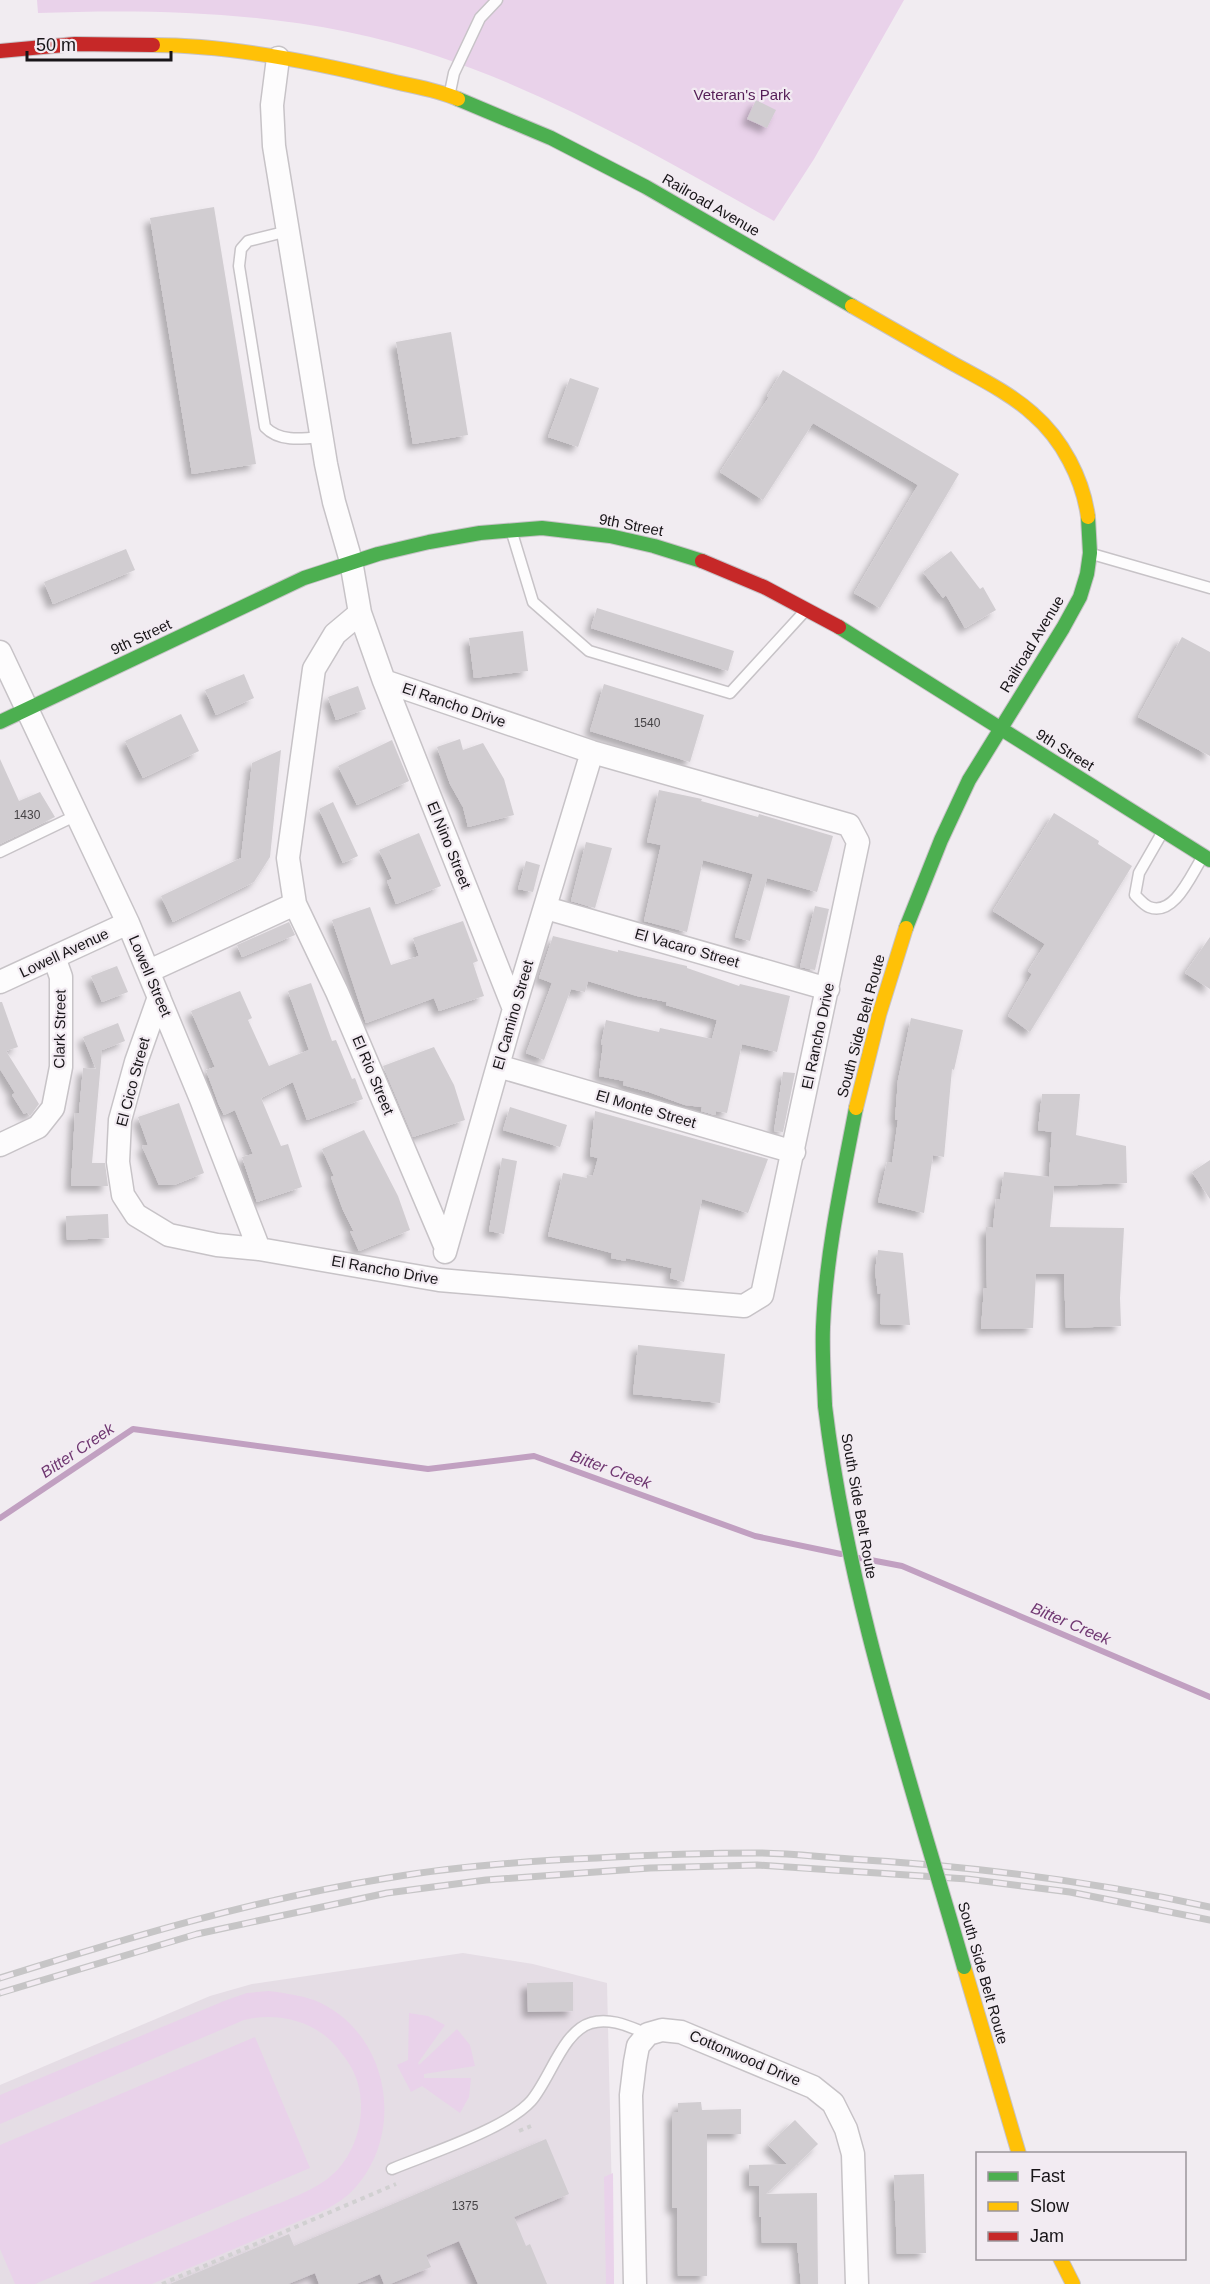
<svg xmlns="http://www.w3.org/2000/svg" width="1210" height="2284" font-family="Helvetica,sans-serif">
<defs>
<filter id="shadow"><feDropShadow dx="-5.5" dy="5.5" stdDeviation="3" flood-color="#0004"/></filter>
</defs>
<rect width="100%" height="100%" fill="#f1ecf1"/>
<path fill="#e5dde5" d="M 463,1953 L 533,1964 L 607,1983 L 614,2284 L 0,2284 L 0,2085 L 210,1996 L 252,1984 Z"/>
<path fill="#e9d2ea" d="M 37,0 L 904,0 L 814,159 L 774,221 C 665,160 556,96 437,56 C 309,13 172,8 38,13 Z
M 269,1991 C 284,1993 299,1995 314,2000 C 388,2030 407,2130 355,2188 C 347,2197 336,2204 325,2210 L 152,2284 L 88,2284 C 141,2261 194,2239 247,2216 C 273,2205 303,2196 326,2180 C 358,2157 370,2108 354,2073 C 350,2063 342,2054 336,2046 C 313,2020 276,2012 244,2020 L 0,2124 L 0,2095 L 224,2001 L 247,1993 Z
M 409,2013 L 428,2016 L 445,2025 L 418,2063 L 419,2065 L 457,2029 L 470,2045 L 475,2066 L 424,2074 L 424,2078 L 471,2078 L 469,2097 L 460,2113 L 422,2086 L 411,2092 L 397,2065 L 408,2060 Z
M 255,2037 L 310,2168 L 35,2284 L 15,2284 L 0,2249 L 0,2145 Z
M 613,2173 L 614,2284 L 606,2284 L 604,2177 Z"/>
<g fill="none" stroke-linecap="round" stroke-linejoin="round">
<path stroke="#c1a0c1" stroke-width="6" d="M 0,1518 L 133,1429 L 428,1469 L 534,1456 L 755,1536 L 841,1554
M 860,1558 L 902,1566 L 1210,1697"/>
</g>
<path fill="#d1cdd1" filter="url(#shadow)" d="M 756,100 L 776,110 L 767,128 L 747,119 Z
M 214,207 L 256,464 L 192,474 L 150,218 Z
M 451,332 L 468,435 L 413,444 L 396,342 Z
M 783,370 L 959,474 L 880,608 L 854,593 L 918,485 L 813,423 L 763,500 L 720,472 L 769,397 L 767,396 Z
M 570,378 L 599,388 L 578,447 L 548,437 Z
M 126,549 L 135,570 L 53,604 L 44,582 Z
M 951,551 L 980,589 L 983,587 L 996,610 L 965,628 L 946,595 L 943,598 L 923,572 Z
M 597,608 L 734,651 L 728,671 L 591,628 Z
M 523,631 L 528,671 L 474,678 L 469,638 Z
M 1182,637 L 1210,652 L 1210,756 L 1138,717 Z
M 244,674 L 254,698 L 216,715 L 205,690 Z
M 604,684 L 704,715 L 690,762 L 590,731 Z
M 358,686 L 366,709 L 336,720 L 328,697 Z
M 181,714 L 199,751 L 143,778 L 125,741 Z
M 460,739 L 463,750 L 483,743 L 504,779 L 514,815 L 468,827 L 463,807 L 450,784 L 437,747 Z
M 392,740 L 409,781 L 357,805 L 338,766 Z
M 281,750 L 270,857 L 254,882 L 173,922 L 161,896 L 241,858 L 252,763 Z
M 0,759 L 19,801 L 40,792 L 55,817 L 0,844 Z
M 659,790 L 702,799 L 701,801 L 758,817 L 759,814 L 833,836 L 817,892 L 767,878 L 750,941 L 735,937 L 753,874 L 703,860 L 687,932 L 644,921 L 661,845 L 647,842 Z
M 333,802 L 358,856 L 343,863 L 319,809 Z
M 1054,813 L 1099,841 L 1098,844 L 1132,866 L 1030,1032 L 1008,1016 L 1032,974 L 1028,971 L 1045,944 L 993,911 Z
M 419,833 L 441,886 L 396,904 L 387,881 L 392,879 L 379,850 Z
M 586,842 L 612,848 L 595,908 L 571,901 Z
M 526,861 L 540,865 L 533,892 L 518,889 Z
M 815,906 L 829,909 L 815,970 L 800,967 Z
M 370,907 L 391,965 L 419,956 L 413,938 L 463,921 L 478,961 L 473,963 L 484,996 L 439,1011 L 434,998 L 366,1023 L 332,920 Z
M 289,922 L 295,935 L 242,957 L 237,945 Z
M 553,936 L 618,952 L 618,950 L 687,966 L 687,968 L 739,986 L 740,984 L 790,996 L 777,1052 L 742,1044 L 727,1113 L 716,1111 L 715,1115 L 701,1111 L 702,1107 L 685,1105 L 649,1092 L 623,1085 L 624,1081 L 599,1076 L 603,1045 L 601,1044 L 606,1020 L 659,1032 L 660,1028 L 712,1039 L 717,1020 L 666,1005 L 667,1002 L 637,996 L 588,981 L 585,992 L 571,989 L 544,1060 L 526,1053 L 552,983 L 539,978 Z
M 1210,937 L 1210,989 L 1185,973 Z
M 117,966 L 128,992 L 102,1002 L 91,976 Z
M 311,983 L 332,1041 L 336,1040 L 352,1079 L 355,1078 L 363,1099 L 307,1120 L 293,1082 L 261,1098 L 281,1146 L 288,1144 L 302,1187 L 257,1202 L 242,1157 L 253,1154 L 235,1110 L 224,1115 L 219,1105 L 206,1070 L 215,1067 L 191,1011 L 240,991 L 252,1018 L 248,1020 L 269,1066 L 309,1050 L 288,991 Z
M 0,1002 L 2,1002 L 18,1047 L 6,1051 L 39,1104 L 30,1116 L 27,1112 L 24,1114 L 12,1095 L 15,1093 L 0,1069 Z
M 911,1018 L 963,1030 L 954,1070 L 952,1069 L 944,1157 L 933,1155 L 924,1213 L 878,1202 L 887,1162 L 892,1163 L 898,1120 L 895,1120 L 898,1080 Z
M 118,1023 L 125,1041 L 102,1050 L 92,1163 L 105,1163 L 108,1186 L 71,1186 L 75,1113 L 79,1113 L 83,1068 L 96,1069 L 83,1037 Z
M 434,1047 L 454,1085 L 465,1120 L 413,1137 L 383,1066 Z
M 783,1072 L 795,1073 L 783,1132 L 774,1131 Z
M 1042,1094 L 1080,1094 L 1076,1135 L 1126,1146 L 1127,1183 L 1054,1186 L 1050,1227 L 1124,1228 L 1120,1298 L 1121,1326 L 1066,1328 L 1064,1274 L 1036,1274 L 1033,1328 L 981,1329 L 984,1288 L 987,1288 L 986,1227 L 993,1228 L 996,1199 L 1000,1200 L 1004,1172 L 1049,1177 L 1052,1132 L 1038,1130 Z
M 179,1103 L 204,1173 L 174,1185 L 159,1185 L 142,1146 L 148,1145 L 138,1117 Z
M 510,1107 L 567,1125 L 560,1147 L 503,1130 Z
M 595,1111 L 768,1159 L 748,1213 L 702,1199 L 684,1282 L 670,1278 L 672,1268 L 626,1258 L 626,1261 L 611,1258 L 612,1253 L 548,1236 L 563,1173 L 587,1178 L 587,1175 L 593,1176 L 598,1158 L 590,1156 Z
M 364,1130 L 398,1196 L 410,1230 L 359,1251 L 350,1231 L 354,1232 L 343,1210 L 331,1177 L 334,1176 L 322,1149 Z
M 502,1158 L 517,1161 L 504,1234 L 489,1231 Z
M 1210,1160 L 1210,1199 L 1192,1172 Z
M 108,1214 L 109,1238 L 67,1240 L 66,1216 Z
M 878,1250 L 903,1253 L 910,1325 L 880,1324 L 881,1293 L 878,1294 L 875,1271 Z
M 638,1345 L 725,1354 L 720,1403 L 633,1394 Z
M 573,1982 L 573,2011 L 528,2012 L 527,1983 Z
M 701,2102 L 702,2110 L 741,2109 L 741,2134 L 707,2134 L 707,2276 L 678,2276 L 677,2208 L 672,2208 L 672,2112 L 678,2112 L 678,2103 Z
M 795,2120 L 818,2144 L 766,2194 L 817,2193 L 818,2284 L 801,2284 L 797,2243 L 762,2243 L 761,2217 L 759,2217 L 759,2186 L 749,2186 L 749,2165 L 787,2164 L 768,2145 Z
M 546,2139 L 569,2194 L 514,2217 L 526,2246 L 530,2244 L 547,2284 L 478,2284 L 459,2241 L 426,2255 L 431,2267 L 390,2284 L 384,2284 L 380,2274 L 356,2284 L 319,2284 L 315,2273 L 288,2284 L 170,2284 L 289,2234 L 294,2246 Z
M 924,2174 L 926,2253 L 897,2254 L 894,2175 Z"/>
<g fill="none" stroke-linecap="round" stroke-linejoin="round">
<g stroke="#c7c3c7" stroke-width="13">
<path id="lane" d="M 450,92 L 454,73 L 480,18 L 497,0
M 288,231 L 248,241 L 241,249 L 239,266 L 265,427 C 279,442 302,439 321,437
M 512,533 L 533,602 L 589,651 L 730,693 L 805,611
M 1092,554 L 1210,588
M 1162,833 L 1139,873 L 1135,895 C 1139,899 1144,905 1149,907 C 1174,917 1191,875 1202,858
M 0,852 L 77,815
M 392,2169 C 428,2154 506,2129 531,2101 C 550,2079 563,2031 591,2023 C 610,2017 630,2027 648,2034"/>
</g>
<g stroke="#c7c3c7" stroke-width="25">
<path id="street" d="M 360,613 L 335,634 L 314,669 L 288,858 L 295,904 L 337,992 L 446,1248
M 0,652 L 128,923 L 201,1099 L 259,1249
M 384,681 L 514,1009
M 546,908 L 828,989
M 149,971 L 295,904
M 0,982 L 128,923
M 159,997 L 136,1062 L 120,1120 L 118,1162 L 123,1195 L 136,1215 L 169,1235 L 217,1245 L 259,1249 L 439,1280 L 744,1306 L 762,1295 L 858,842 L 849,825 L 592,752 L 384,681 L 360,613 L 351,561 L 334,502 L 326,464 L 274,146 L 272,105 L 278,58
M 498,1066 L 794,1152
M 0,1145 L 38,1127 L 53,1108 L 61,1067 L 61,977 L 54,957
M 445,1252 L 514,1009 L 592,752
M 635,2284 L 631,2095 L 635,2062 L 638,2046 L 648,2034 L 662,2030 L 681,2032 L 813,2087 L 833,2103 L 846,2129 L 853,2154 L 857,2284"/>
</g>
<g stroke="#c7c3c7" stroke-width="16">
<path id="fast" d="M 458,99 L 551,138 L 646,187 L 852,306
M 839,627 L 1210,860
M 0,722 L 304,578 L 378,554 L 429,542 L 480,533 L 542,528 L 610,536 L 654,546 L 702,561
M 906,928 L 941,840 L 969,780 L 1063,628 L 1080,597 L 1087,574 L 1090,553 L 1088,517
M 825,1406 C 824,1380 822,1354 823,1327 C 826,1253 842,1181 856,1108"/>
</g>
<g stroke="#c7c3c7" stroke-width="16">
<path id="slow" d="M 153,45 C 228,45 314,62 387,80 C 410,86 436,89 458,99
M 852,306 C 885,325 919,344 952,363 C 979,378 1010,393 1033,414 C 1062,439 1083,479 1088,517
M 856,1108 L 879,1015 L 906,928
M 964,1967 L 1019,2154
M 1060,2258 L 1073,2284"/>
</g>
<g stroke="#c7c3c7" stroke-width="16">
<path id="jam" d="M 0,51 L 75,44 L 153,45
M 702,561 L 764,587 L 839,627"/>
</g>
<path stroke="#d1d0d1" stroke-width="4" stroke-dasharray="4.5 4.5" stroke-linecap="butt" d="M 519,2131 L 531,2126
M 162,2284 L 396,2184"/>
<use href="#lane" stroke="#fdfcfd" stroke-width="10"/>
<use href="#street" stroke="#fdfcfd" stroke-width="22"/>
<use href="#fast" stroke="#4caf50" stroke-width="14"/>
<use href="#slow" stroke="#ffc107" stroke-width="14"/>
<use href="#jam" stroke="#c62828" stroke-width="14"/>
<g stroke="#c6c5c6" stroke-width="7">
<path id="rail" d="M 0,1978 C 127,1938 256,1899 388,1878 C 457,1866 527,1861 597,1858 C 650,1855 704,1853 757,1853 C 788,1853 819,1857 850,1859 C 971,1866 1091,1881 1210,1907
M 0,1993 L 197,1934 L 387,1893 L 486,1880 L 650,1868 L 757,1865 L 967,1879 L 1070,1892 L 1210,1920"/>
</g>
<use href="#rail" stroke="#f2ebf2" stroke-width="4.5" stroke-dasharray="14" stroke-linecap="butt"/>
<g stroke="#c7c3c7" stroke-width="16" stroke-linecap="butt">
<path id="fast-bridge" d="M 825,1406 C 848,1598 911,1782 964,1967"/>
</g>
<use href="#fast-bridge" stroke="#4caf50" stroke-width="14"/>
</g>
<g text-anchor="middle" stroke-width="4.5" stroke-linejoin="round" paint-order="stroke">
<g font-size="12" fill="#464346">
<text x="647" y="727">1540</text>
<text x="27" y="819">1430</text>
<text x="465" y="2210">1375</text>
</g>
<g font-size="15" fill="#541d56" stroke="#f2ebf2">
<text x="742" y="100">Veteran's Park</text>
</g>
<g font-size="15" fill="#181518" stroke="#f2ebf2">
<text transform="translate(711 205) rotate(30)" y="5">Railroad Avenue</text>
<text transform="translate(631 525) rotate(11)" y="5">9th Street</text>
<text transform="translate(141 637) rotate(-25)" y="5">9th Street</text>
<text transform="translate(1032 644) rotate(-59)" y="5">Railroad Avenue</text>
<text transform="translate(454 705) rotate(19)" y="5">El Rancho Drive</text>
<text transform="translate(1065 750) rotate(32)" y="5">9th Street</text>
<text transform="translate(449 845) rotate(68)" y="5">El Nino Street</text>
<text transform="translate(687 948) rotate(16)" y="5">El Vacaro Street</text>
<text transform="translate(64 953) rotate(-25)" y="5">Lowell Avenue</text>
<text transform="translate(150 976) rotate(67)" y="5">Lowell Street</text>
<text transform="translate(513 1015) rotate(-74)" y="5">El Camino Street</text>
<text transform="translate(861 1026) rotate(-75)" y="5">South Side Belt Route</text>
<text transform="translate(60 1029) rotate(-89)" y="5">Clark Street</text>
<text transform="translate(818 1036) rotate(-78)" y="5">El Rancho Drive</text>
<text transform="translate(373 1075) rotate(67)" y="5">El Rio Street</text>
<text transform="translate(133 1082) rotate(-75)" y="5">El Cico Street</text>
<text transform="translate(646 1109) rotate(16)" y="5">El Monte Street</text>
<text transform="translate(385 1270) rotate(10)" y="5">El Rancho Drive</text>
<text transform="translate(859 1506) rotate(80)" y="5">South Side Belt Route</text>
<text transform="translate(983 1973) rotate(74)" y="5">South Side Belt Route</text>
<text transform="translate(745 2058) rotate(23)" y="5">Cottonwood Drive</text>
</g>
<g font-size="16" font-style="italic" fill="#703872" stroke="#f2ebf2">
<text transform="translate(77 1450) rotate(-34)" y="6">Bitter Creek</text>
<text transform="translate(611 1469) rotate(20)" y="6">Bitter Creek</text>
<text transform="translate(1071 1623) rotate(23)" y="6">Bitter Creek</text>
</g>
</g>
<rect x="976" y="2152" width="210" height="108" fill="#f2ebf2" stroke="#9b959b" stroke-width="1.5"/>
<rect x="988" y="2172" width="30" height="9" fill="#4caf50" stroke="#9b959b" stroke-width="1.5"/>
<text x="1030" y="2182" font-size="18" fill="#181518">Fast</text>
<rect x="988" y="2202" width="30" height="9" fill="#ffc107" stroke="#9b959b" stroke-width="1.5"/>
<text x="1030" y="2212" font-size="18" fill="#181518">Slow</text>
<rect x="988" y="2232" width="30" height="9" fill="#c62828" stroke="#9b959b" stroke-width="1.5"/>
<text x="1030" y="2242" font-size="18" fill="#181518">Jam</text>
<path d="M27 51v9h144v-9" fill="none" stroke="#181518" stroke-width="3"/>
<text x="36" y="51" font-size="18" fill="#181518" stroke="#f2ebf2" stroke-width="4.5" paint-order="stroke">50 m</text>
</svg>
